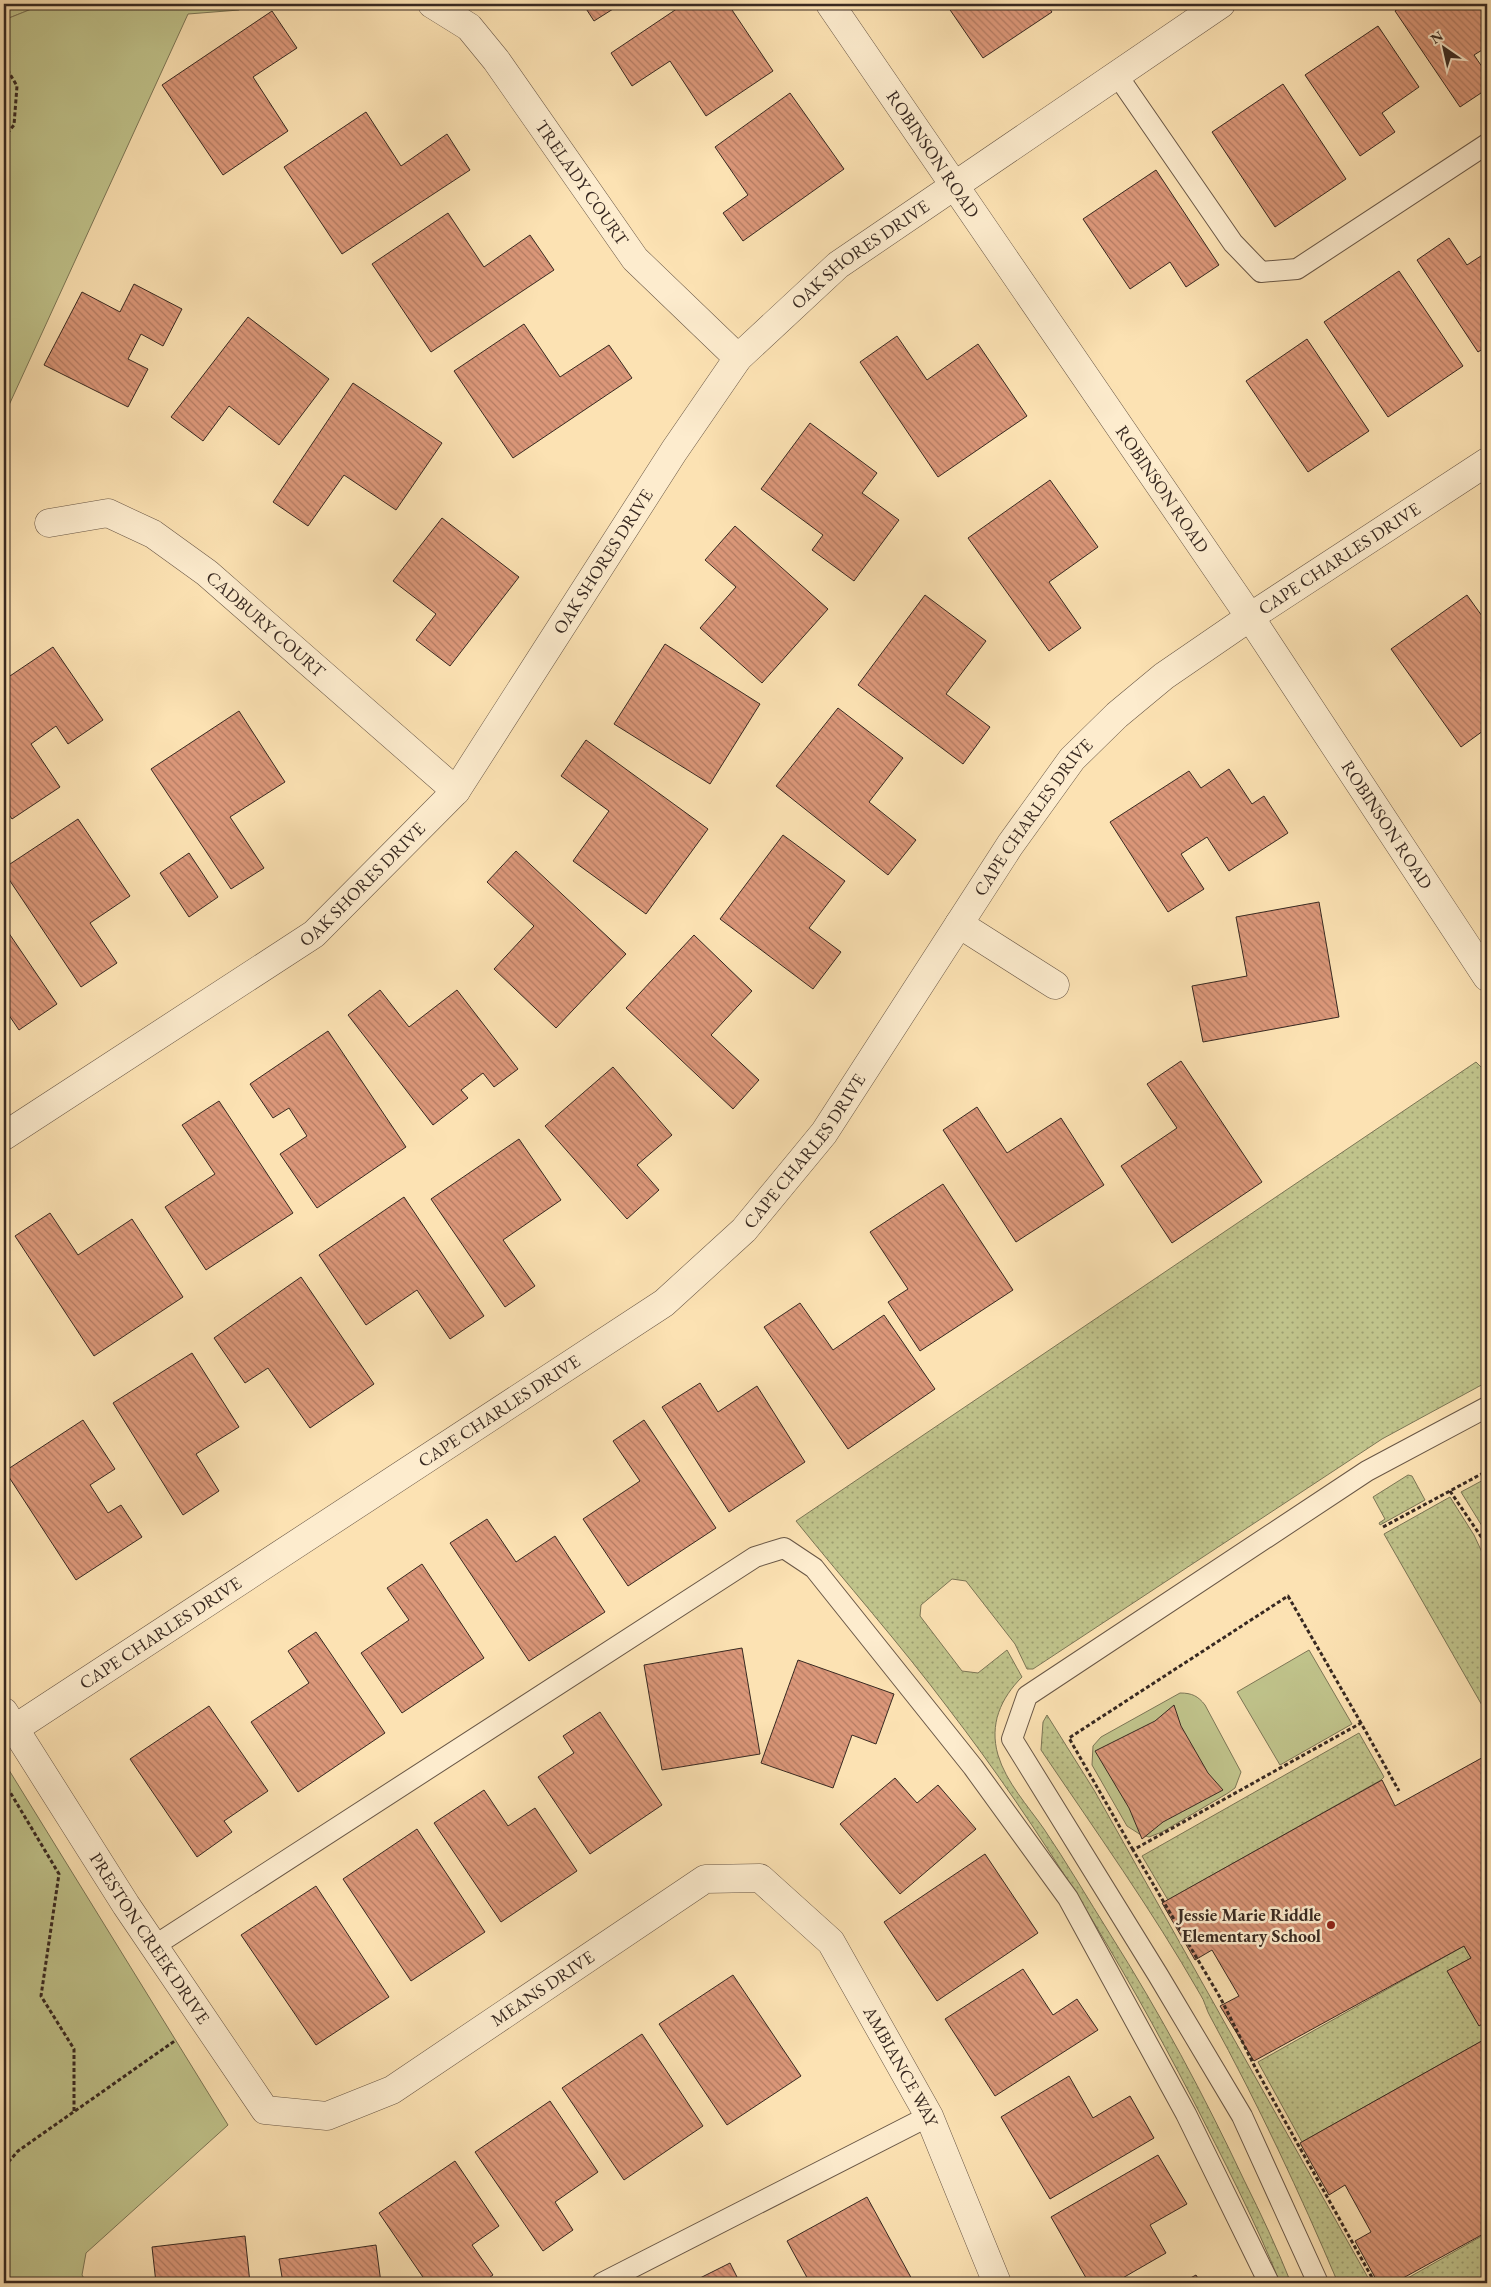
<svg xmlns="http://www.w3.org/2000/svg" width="1491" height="2287" font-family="'EB Garamond',serif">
<defs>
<pattern id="grass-dots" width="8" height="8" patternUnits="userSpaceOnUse" patternTransform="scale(1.25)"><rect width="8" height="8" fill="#c0c38b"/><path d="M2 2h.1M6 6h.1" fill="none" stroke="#9d9e71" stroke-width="1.8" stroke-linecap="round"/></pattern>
<pattern id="forest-firs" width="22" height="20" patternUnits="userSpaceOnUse" patternTransform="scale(1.25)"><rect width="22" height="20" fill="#c0c38b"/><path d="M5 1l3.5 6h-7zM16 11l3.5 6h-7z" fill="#9d9e71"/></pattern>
<pattern id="building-back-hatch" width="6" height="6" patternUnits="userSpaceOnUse" patternTransform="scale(1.25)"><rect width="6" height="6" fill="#db9779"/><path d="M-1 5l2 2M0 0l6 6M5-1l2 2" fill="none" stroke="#b37b63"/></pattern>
</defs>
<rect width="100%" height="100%" fill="#fce2b3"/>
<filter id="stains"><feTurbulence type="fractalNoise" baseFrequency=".004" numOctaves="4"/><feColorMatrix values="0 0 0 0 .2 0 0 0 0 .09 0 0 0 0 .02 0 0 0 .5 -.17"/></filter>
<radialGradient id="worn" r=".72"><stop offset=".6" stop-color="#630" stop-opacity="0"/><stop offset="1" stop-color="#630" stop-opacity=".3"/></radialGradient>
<path fill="url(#grass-dots)" stroke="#7c7656" d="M 1476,1062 L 1487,1073 L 1487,1382 L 1382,1439 L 1033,1669 L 1027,1669 L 1015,1644 L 966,1581 L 952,1579 L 921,1605 L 920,1616 L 962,1671 L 978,1673 L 1007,1650 L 1022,1677 C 1001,1698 989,1724 998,1755 C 1006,1782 1028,1806 1044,1829 C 1067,1863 1088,1899 1110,1934 C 1160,2013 1204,2095 1244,2180 C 1261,2214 1277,2248 1291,2283 L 1280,2283 C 1255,2220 1223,2159 1192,2098 C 1122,1963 1041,1829 948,1708 C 900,1644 846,1583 796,1521 Z
M 1408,1475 L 1412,1476 L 1425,1500 L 1380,1525 L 1379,1523 L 1385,1519 L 1373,1497 Z
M 1487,1478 L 1487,1534 L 1461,1492 Z
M 1450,1497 L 1474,1535 L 1487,1563 L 1487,1607 L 1485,1608 L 1487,1611 L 1487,1714 L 1384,1534 Z
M 1047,1715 L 1094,1790 L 1371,2283 L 1338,2283 C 1300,2193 1258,2104 1211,2018 C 1206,2010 1205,2001 1200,1994 C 1152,1910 1095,1830 1041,1750 L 1043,1722 Z
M 1359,1733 L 1384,1777 L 1381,1780 L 1168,1900 L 1142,1856 Z
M 1464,1946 L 1471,1958 L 1448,1971 L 1479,2025 L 1487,2021 L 1487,2038 L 1302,2142 L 1258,2062 Z
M 1487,2233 L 1487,2283 L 1399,2283 Z"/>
<path fill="url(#forest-firs)" stroke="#7c7656" d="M 4,4 L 44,4 L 4,20 Z"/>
<path fill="#c0c38b" stroke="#7c7656" d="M 44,4 L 247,4 L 239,10 L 188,14 L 4,416 L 4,20 Z
M 1309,1650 L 1352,1724 L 1280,1765 L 1237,1692 Z
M 1180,1693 C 1192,1693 1198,1696 1205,1705 L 1241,1772 L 1235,1788 L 1228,1793 L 1162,1832 L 1149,1837 L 1141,1835 L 1127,1826 L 1092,1765 L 1093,1746 L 1101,1737 Z
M 4,1762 L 228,2125 L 86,2253 L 82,2275 L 87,2283 L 4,2283 Z"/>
<path fill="url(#building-back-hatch)" stroke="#382921" d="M 583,4 L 621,4 L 594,21 Z
M 684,4 L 728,4 L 773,71 L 706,116 L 670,61 L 632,86 L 611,53 Z
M 946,4 L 1046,4 L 1052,12 L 983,58 Z
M 1405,4 L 1487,4 L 1487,47 L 1474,55 L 1487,74 L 1487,89 L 1460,107 L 1395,11 Z
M 272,11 L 297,48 L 253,77 L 288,131 L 223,175 L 162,85 Z
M 1378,26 L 1419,87 L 1382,113 L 1395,132 L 1360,156 L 1305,75 Z
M 1283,84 L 1346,179 L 1275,227 L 1212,132 Z
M 790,93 L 844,169 L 743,241 L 723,213 L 748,195 L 715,147 Z
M 366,112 L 401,166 L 447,134 L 470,170 L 342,254 L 284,167 Z
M 1156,170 L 1219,265 L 1186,287 L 1170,262 L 1130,289 L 1083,219 Z
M 448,213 L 484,267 L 530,235 L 554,270 L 431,352 L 372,264 Z
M 1449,238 L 1467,265 L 1487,252 L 1487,346 L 1478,352 L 1417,260 Z
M 1399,271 L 1463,366 L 1388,417 L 1324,322 Z
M 134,284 L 182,309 L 163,346 L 141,334 L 128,359 L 148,369 L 128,407 L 44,365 L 82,292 L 120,312 Z
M 248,317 L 329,379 L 279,445 L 229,406 L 203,441 L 171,417 Z
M 524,324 L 560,377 L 609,345 L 632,378 L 513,458 L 454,371 Z
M 897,336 L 927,380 L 978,344 L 1027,416 L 938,477 L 860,362 Z
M 1307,339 L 1369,431 L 1308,472 L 1246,381 Z
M 353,383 L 442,443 L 396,510 L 344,475 L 308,526 L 273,502 Z
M 810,423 L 877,473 L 862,493 L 899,520 L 854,581 L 812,550 L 823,535 L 761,489 Z
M 1050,480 L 1098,547 L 1049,582 L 1081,628 L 1049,651 L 968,538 Z
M 442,518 L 519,577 L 450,666 L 416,640 L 436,614 L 393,581 Z
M 735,526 L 828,609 L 762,683 L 700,628 L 736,587 L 705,560 Z
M 925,595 L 986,641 L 946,694 L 990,727 L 963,764 L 858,685 Z
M 1467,595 L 1487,623 L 1487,728 L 1461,747 L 1391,649 Z
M 665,644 L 760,704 L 710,784 L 614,724 Z
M 53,647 L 103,720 L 68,744 L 56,726 L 31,744 L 60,787 L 12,819 L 4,807 L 4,680 Z
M 838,708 L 903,758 L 869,802 L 916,840 L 888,875 L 776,786 Z
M 239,711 L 285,782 L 230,817 L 264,868 L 231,889 L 151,769 Z
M 586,740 L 708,829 L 646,914 L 573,861 L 609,811 L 561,776 Z
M 1229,769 L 1252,804 L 1264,796 L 1288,833 L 1229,871 L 1207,837 L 1181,854 L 1204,889 L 1168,912 L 1110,822 L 1189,771 L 1201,788 Z
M 78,819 L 130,896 L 90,923 L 117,963 L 81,987 L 4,872 L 4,868 Z
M 783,835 L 845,881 L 809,928 L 841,952 L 813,989 L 720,919 Z
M 516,851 L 626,954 L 556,1028 L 494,969 L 534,926 L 487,882 Z
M 189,853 L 218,897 L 189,917 L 160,873 Z
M 1319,902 L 1339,1017 L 1203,1042 L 1192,986 L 1247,976 L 1236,917 Z
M 4,926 L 57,1004 L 19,1030 L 4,1008 Z
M 694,935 L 752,991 L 711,1035 L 759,1080 L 733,1109 L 626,1008 Z
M 380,990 L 409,1027 L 457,990 L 518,1069 L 494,1087 L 483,1073 L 461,1090 L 468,1098 L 433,1125 L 348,1015 Z
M 328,1031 L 406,1147 L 317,1208 L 280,1154 L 307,1136 L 289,1108 L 273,1118 L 250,1084 Z
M 1181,1061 L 1262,1182 L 1172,1243 L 1121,1166 L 1177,1128 L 1147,1084 Z
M 613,1067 L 672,1135 L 637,1165 L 659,1190 L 627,1219 L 545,1126 Z
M 219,1101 L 293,1213 L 206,1270 L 165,1207 L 215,1174 L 182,1125 Z
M 977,1107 L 1007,1153 L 1061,1118 L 1104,1185 L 1016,1242 L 943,1130 Z
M 519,1139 L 561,1200 L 503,1240 L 535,1286 L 505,1307 L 431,1199 Z
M 943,1184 L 1013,1290 L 920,1351 L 888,1302 L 908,1289 L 870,1232 Z
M 404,1197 L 484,1316 L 450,1339 L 417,1290 L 366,1325 L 319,1255 Z
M 50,1213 L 78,1255 L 132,1219 L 183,1297 L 94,1356 L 15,1236 Z
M 301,1277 L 374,1384 L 310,1428 L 268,1368 L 245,1383 L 214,1338 Z
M 800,1303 L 833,1350 L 884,1315 L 935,1389 L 848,1449 L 764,1327 Z
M 192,1353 L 239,1427 L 196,1454 L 219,1491 L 183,1515 L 113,1403 Z
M 700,1383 L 718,1412 L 757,1386 L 805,1462 L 729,1512 L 662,1407 Z
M 83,1420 L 115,1469 L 90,1485 L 108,1513 L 121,1505 L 142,1537 L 76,1580 L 5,1471 Z
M 644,1420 L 716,1528 L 628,1586 L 583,1519 L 640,1481 L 613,1441 Z
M 487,1519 L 516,1562 L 555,1536 L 605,1612 L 529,1661 L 450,1543 Z
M 422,1564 L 484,1658 L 402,1713 L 361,1653 L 409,1620 L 387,1588 Z
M 316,1632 L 385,1733 L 298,1792 L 251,1722 L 309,1683 L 288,1651 Z
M 742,1648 L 760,1754 L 662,1770 L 644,1665 Z
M 798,1660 L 894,1694 L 876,1744 L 852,1735 L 833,1788 L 761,1763 Z
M 1174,1705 L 1181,1726 L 1208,1773 L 1223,1790 L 1163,1822 L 1142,1839 L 1129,1808 L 1095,1751 L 1155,1721 Z
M 209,1706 L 268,1791 L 224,1821 L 232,1832 L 197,1857 L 130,1759 Z
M 600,1712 L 662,1805 L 590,1854 L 538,1777 L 574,1753 L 563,1736 Z
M 1487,1755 L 1487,2021 L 1479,2026 L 1447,1971 L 1471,1958 L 1464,1946 L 1254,2061 L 1220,2006 L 1239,1996 L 1212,1950 L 1195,1960 L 1162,1903 L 1382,1780 L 1395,1806 Z
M 895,1778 L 917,1803 L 938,1785 L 976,1829 L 900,1894 L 840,1824 Z
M 484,1790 L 508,1826 L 535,1808 L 577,1871 L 501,1922 L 434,1823 Z
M 417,1829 L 485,1932 L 411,1981 L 343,1879 Z
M 985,1854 L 1038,1933 L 937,2001 L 884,1922 Z
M 316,1886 L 389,1997 L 316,2045 L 241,1935 Z
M 1023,1969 L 1053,2015 L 1077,1999 L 1098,2030 L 995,2096 L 945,2019 Z
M 733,1975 L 801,2076 L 727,2125 L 659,2024 Z
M 642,2034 L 703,2126 L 624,2180 L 562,2088 Z
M 1487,2038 L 1487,2232 L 1394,2283 L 1378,2283 L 1355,2241 L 1371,2232 L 1345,2185 L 1329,2195 L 1300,2143 Z
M 1069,2076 L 1093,2118 L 1130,2096 L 1154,2138 L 1050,2199 L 1001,2117 Z
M 550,2101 L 598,2172 L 555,2202 L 573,2230 L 543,2251 L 475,2152 Z
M 1158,2155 L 1187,2204 L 1150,2225 L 1166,2253 L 1114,2283 L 1089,2283 L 1051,2217 Z
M 455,2161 L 499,2226 L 472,2245 L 493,2275 L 482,2283 L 427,2283 L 379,2213 Z
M 867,2197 L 914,2283 L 810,2283 L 787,2241 Z
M 245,2236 L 250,2283 L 156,2283 L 152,2247 Z
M 376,2245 L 381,2283 L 283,2283 L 279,2259 Z
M 730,2263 L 740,2283 L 690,2283 Z
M 1196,2275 L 1201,2283 L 1181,2283 Z"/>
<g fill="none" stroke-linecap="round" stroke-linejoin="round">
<g stroke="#695746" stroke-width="22">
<path id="service" d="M 1117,75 L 1233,243 L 1261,272 L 1297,269 L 1487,144
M 154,1946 L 755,1557 L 784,1548 L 814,1568 L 973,1767 L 1068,1898 L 1186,2114 L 1269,2283
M 602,2283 L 929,2116
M 1318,2283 L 1242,2116 L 1158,1975 L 1012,1739 L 1027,1696 L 1367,1471 L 1487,1407"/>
</g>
<g stroke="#695746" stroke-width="29">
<g id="minor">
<path id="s1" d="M 432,4 L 469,27 L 496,60 L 635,259 L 738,358"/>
<path id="s2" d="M 49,523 L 108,513 L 153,534 L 207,573 L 456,791"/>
<path d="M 959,924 L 1055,985"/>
<path id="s3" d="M 4,1136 L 314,934 L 456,791 L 674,451 L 738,358 L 838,265 L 1221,4"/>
<path id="s4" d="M 4,1712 L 126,1905 L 265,2110 L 327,2116 L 392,2090 L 705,1879 L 760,1878 L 831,1942 L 929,2116 L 997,2283"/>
<path id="s5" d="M 14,1729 L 664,1303 L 744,1230 L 824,1133 L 1010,845 L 1072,759 L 1117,715 L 1164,676 L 1250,617 L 1487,462"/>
</g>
</g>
<g stroke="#695746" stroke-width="29">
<g id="tertiary">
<path id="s6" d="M 830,4 L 1250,617 L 1487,977"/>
</g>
</g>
<path stroke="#382921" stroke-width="3" stroke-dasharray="4 2.5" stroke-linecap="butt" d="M 4,64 L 17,86 L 14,125 L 4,137
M 1450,1491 L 1482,1538 L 1487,1552
M 1383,1527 L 1487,1471
M 4,1782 L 59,1874 L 41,1996 L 74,2049 L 74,2111
M 1133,1850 L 1069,1738 L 1288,1596 L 1361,1723
M 4,2167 L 18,2151 L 176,2040
M 1375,2283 L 1256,2069 L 1221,1999 L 1133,1850 L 1361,1723 L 1399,1791"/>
<use href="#service" stroke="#fdecce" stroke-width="20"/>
<use href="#minor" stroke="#fdecce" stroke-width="28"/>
<use href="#tertiary" stroke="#fdecce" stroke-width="28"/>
</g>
<circle fill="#8f2418" stroke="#fdecce" stroke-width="2" cx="1331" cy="1925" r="5"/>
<g text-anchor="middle" stroke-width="5" stroke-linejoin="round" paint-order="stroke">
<g font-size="18" fill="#382921" stroke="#fdecce">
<text dy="6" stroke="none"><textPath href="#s6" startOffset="182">ROBINSON ROAD</textPath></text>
<text dy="6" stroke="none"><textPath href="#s1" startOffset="236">TRELADY COURT</textPath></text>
<text dy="6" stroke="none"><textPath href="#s3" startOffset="1249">OAK SHORES DRIVE</textPath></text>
<text dy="6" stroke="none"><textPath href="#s6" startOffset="588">ROBINSON ROAD</textPath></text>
<text dy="6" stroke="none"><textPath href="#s5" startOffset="1795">CAPE CHARLES DRIVE</textPath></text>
<text dy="6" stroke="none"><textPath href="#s3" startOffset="844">OAK SHORES DRIVE</textPath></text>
<text dy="6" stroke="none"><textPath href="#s2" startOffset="254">CADBURY COURT</textPath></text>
<text dy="6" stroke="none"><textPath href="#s5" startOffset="1390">CAPE CHARLES DRIVE</textPath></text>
<text dy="6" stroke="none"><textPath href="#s6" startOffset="992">ROBINSON ROAD</textPath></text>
<text dy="6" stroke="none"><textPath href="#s3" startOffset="439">OAK SHORES DRIVE</textPath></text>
<text dy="6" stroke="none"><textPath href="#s5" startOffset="985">CAPE CHARLES DRIVE</textPath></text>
<text dy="6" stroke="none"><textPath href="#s5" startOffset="580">CAPE CHARLES DRIVE</textPath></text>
<text dy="6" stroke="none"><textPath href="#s5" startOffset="175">CAPE CHARLES DRIVE</textPath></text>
<text dy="6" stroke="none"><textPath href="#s4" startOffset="269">PRESTON CREEK DRIVE</textPath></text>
<text dy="6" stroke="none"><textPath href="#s4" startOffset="790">MEANS DRIVE</textPath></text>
<text dy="6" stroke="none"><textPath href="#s4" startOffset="1279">AMBIANCE WAY</textPath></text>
</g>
<g font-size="18" font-weight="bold" fill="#382921" stroke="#fdecce" text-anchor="end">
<text x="1321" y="1921">Jessie Marie Riddle<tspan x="1321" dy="21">Elementary School</tspan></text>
</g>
</g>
<rect width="1491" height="2287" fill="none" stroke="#fce2b3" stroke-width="20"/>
<rect x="5" y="5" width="1481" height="2277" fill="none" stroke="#382921" stroke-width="2.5"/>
<rect x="10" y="10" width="1471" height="2267" fill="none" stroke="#382921"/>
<g transform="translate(1444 48) rotate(326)" stroke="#fdecce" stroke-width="4" paint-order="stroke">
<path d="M0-4L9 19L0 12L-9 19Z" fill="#382921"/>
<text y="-8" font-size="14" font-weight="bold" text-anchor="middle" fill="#382921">N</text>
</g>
<rect width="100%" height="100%" filter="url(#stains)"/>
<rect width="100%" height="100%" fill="url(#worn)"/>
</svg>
